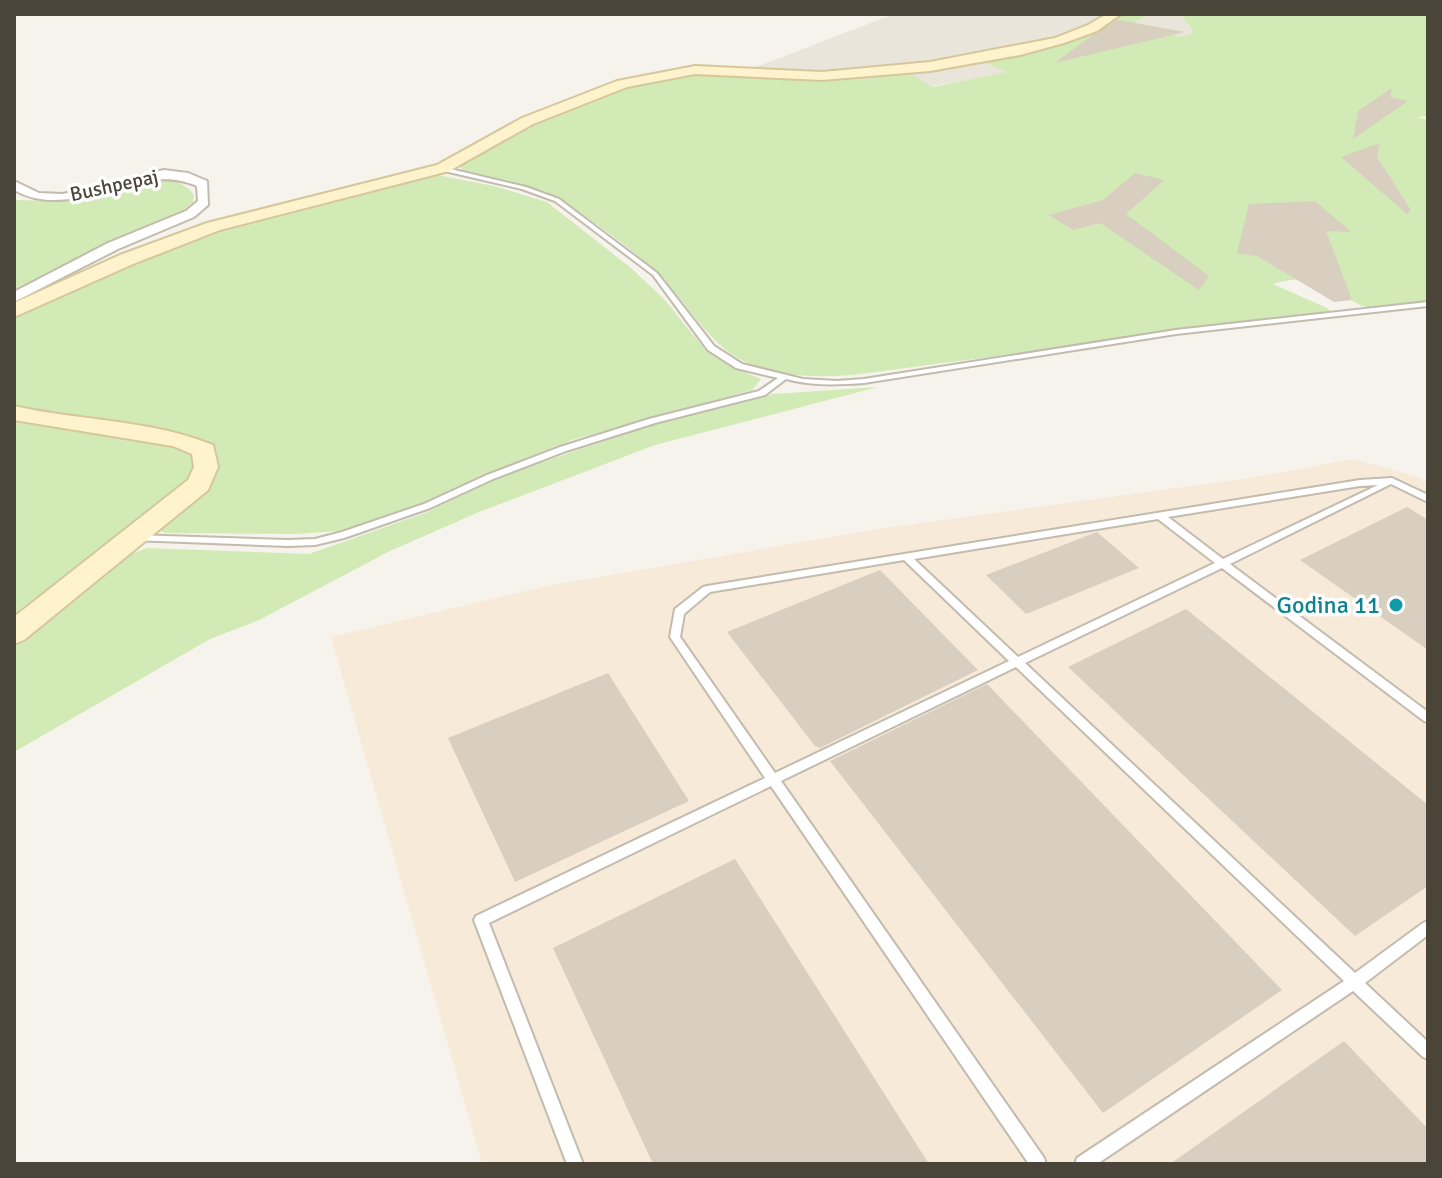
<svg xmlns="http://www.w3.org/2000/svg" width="1442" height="1178" font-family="Signika,sans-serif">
<rect width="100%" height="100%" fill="#f6f3ec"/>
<path fill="#eae5da" d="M 894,14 L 1180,14 L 1194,34 L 1059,64 L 881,95 L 751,69 Z"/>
<path fill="#f7ead8" d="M 1353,459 L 1418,477 L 1428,483 L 1428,1164 L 482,1164 L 331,637 L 547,586 L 885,528 L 1256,477 Z"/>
<path fill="#d2eab5" d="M 1119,14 L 1150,14 L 1134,23 L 1180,37 L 1194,33 L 1180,14 L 1428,14 L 1428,116 L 1418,117 L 1428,120 L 1428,307 C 1413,308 1372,311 1360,305 C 1348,300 1340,289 1329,283 C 1317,277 1286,279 1273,284 L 1329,309 L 1330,312 L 860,374 C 816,379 755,378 720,345 C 697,324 681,297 660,276 C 632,248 595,223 563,201 C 541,186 469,180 460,167 L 503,137 L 594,96 L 687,74 L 719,72 L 794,80 L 865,79 L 907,72 L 933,87 L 1007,72 L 981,61 L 1100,30 Z
M 437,175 L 494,186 L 547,202 L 631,268 L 664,299 L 707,352 L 730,366 L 761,379 L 752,390 L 572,440 L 487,474 L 427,502 L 340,531 L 295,534 L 165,533 L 139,522 L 14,615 L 14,313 L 176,239 Z
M 156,179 C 171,180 185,182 194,195 L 193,202 L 175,217 L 14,291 L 14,200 L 60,201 Z
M 878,387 L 655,445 L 479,512 L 390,551 L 259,620 L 210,639 L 14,752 L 14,642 L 127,556 L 147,548 L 309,554 L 425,513 L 504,475 L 660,422 L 773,394 Z"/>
<path fill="#d8cfc1" d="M 1118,20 L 1185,32 L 1055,63 L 1091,36 Z
M 1392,88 L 1390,97 L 1408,101 L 1353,139 L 1358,111 Z
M 1380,143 L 1377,157 L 1411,210 L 1407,214 L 1341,157 Z
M 1135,173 L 1164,180 L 1126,214 L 1209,276 L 1199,290 L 1100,223 L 1073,230 L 1049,215 L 1103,200 Z
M 1315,201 L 1351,232 L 1326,231 L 1352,300 L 1334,302 L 1257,256 L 1237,253 L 1249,204 Z
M 1407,507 L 1428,520 L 1428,650 L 1300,560 Z
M 1097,532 L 1139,568 L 1026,614 L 986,575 Z
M 880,570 L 978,670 L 820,748 L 815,746 L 727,632 Z
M 1186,609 L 1428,805 L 1428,886 L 1355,936 L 1068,667 Z
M 608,673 L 689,801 L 515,882 L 448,738 Z
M 987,684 L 1282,990 L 1103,1113 L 830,761 Z
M 735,859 L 929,1164 L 653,1164 L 553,948 Z
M 1344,1041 L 1428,1129 L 1428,1164 L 1170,1164 Z"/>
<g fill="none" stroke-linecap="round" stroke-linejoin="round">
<g stroke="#c2bbae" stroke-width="4">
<path id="lane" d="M 442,167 L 526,187 L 559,199 L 657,273 L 714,346 L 742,364 L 803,379 L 837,381 L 864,379 L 1176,330 L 1428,302 L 1428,306 L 1176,334 L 864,383 C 837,385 812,386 786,379 L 765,395 L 655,423 L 566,451 L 493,479 L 430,508 L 344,538 L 315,545 L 288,546 L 132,540 L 130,538 L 132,536 L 135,535 L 288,540 L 315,539 L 342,532 L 424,504 L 487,475 L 560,447 L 649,419 L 759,391 L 778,378 L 736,368 L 708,350 L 653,275 L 555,201 L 522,189 L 440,170 L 439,169 Z
M 1392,478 L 1428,495 L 1428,502 L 1391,484 L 1230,564 L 1428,712 L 1428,722 L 1424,721 L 1222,568 L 1025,663 L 1355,973 L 1423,923 L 1428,921 L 1428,935 L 1365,983 L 1428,1042 L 1428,1059 L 1423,1057 L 1353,991 L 1097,1164 L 1075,1164 L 1077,1158 L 1344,981 L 1016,667 L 781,781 L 1044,1158 L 1046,1164 L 1029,1164 L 771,786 L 489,923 L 583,1164 L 567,1164 L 474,920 L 476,916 L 765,778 L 670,637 L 675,609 L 703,587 L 707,586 L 1360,480 ZM 1378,485 L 1223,559 L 1168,517 L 1360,486 ZM 1158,519 L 1215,563 L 1018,657 L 914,559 ZM 904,560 L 1009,661 L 775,773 L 680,637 L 684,614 L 710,592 Z"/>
</g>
<g stroke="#c2bbae" stroke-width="4">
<path id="street" d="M 164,170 L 188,173 L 207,181 L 208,205 L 194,217 L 118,249 L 14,302 L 14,292 L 108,243 L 186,211 L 198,201 L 197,186 C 135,159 75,224 14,190 L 14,181 L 39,193 L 63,194 Z"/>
</g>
<g stroke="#d6c79b" stroke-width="4">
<path id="secondary" d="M 1107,14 L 1121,14 L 1097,31 L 1064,43 L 1020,55 L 930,71 L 822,80 L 695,74 L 627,87 L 533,124 L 449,171 L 220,230 L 133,264 L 14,317 L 14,303 L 120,255 L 207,223 L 437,165 L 522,118 L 617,81 L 695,66 L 822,72 L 930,62 L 1055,38 L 1088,25 Z
M 14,406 C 80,421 148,419 213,445 L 218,467 L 208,490 L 24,640 L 14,644 L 14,617 L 188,480 L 194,467 L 192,454 L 173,446 L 14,420 Z"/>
</g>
<use href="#lane" fill="#fff" fill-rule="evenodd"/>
<use href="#street" fill="#fff" fill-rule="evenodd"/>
<use href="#secondary" fill="#fff3cd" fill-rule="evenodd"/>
</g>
<circle fill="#0f9aa8" stroke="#fff" stroke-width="3" cx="1396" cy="605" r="8"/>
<g text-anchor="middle" stroke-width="7" stroke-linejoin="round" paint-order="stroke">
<g font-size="20" fill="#4b4439" stroke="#fff">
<text transform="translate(114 185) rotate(-12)" y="7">Bushpepaj</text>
</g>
<g font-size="24" fill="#0d838f" stroke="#fff" text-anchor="end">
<text x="1380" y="613">Godina 11</text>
</g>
</g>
<rect width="1442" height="1178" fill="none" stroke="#4b4439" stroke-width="32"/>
</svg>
